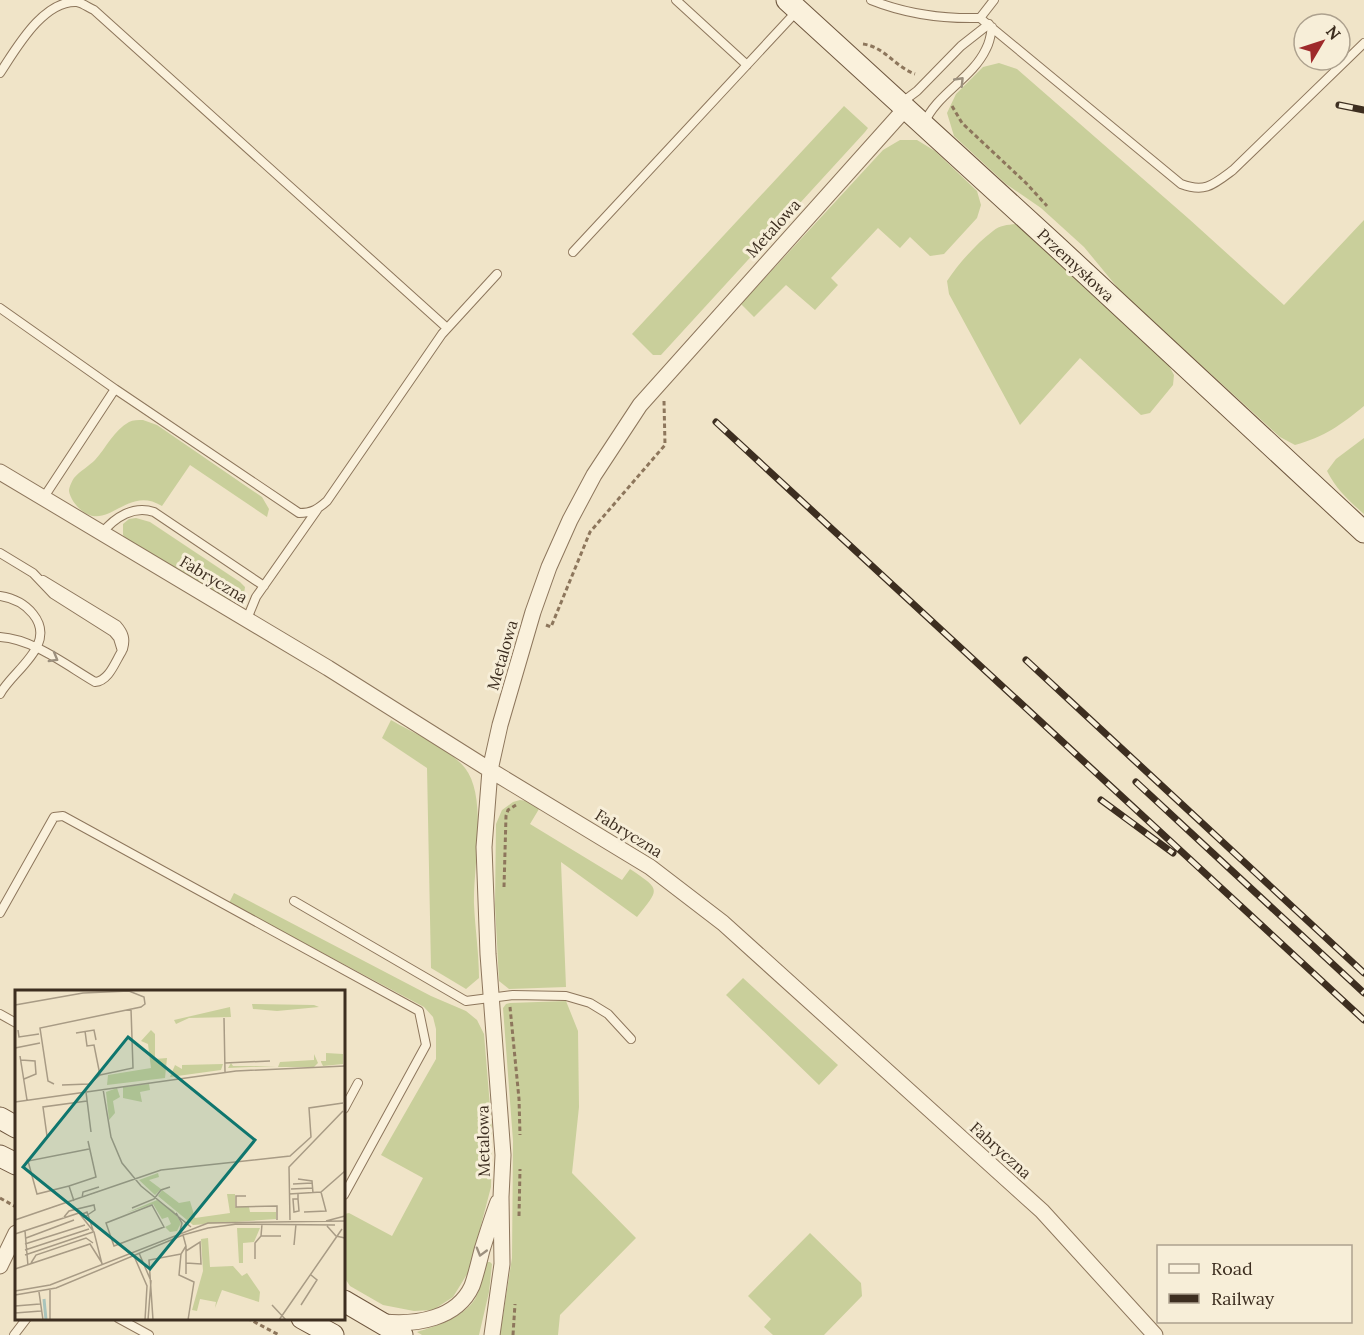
<svg xmlns="http://www.w3.org/2000/svg" width="1364" height="1335" font-family="Lora,serif">
<rect width="100%" height="100%" fill="#f0e4c8"/>
<path fill="#c9cf9b" d="M 999,63 L 1017,69 L 1189,219 L 1284,305 L 1364,220 L 1364,406 C 1341,425 1324,437 1295,445 L 1280,437 L 1122,293 L 1084,247 L 1041,208 L 1006,184 L 954,136 L 947,113 L 956,94 L 983,67 Z
M 844,106 L 868,128 L 865,132 L 661,355 L 653,355 L 632,334 Z
M 900,140 L 917,140 L 935,151 L 977,191 L 981,205 L 977,218 L 944,254 L 930,256 L 910,237 L 900,248 L 878,228 L 831,278 L 838,285 L 815,310 L 786,285 L 754,317 L 741,304 L 883,150 Z
M 1016,224 L 1169,366 L 1174,375 L 1173,385 L 1150,413 L 1141,415 L 1080,358 L 1020,425 L 949,294 L 947,281 C 959,263 976,244 993,231 C 1000,225 1007,225 1016,224 Z
M 143,420 L 157,425 L 262,497 L 269,509 L 267,517 L 190,465 L 162,506 C 127,484 108,533 81,510 C 76,506 70,498 69,491 C 69,487 72,481 74,478 C 80,471 89,466 95,460 C 106,448 114,430 129,422 C 133,420 138,420 143,420 Z
M 1364,438 L 1364,514 C 1349,501 1336,489 1327,471 L 1336,459 Z
M 136,518 L 150,522 L 240,582 L 245,587 L 244,594 L 231,601 L 131,544 L 123,535 L 123,524 L 129,519 Z
M 391,720 C 413,733 449,748 465,768 C 488,797 473,867 474,904 C 475,928 479,953 479,978 L 466,989 L 431,968 L 427,768 L 382,738 Z
M 520,800 L 527,801 L 539,809 L 530,824 L 622,880 L 630,869 C 661,890 660,888 637,917 L 561,862 L 566,987 L 509,989 L 499,981 L 495,905 L 496,824 L 502,810 L 513,802 Z
M 234,893 L 431,996 L 466,1011 L 477,1020 L 484,1034 L 492,1131 L 491,1187 L 469,1271 L 453,1297 L 433,1310 L 414,1311 L 383,1305 L 350,1286 L 344,1277 L 344,1214 L 349,1213 L 392,1236 L 423,1178 L 381,1155 L 436,1059 L 436,1029 L 433,1017 L 424,1007 L 229,903 Z
M 743,978 L 838,1065 L 819,1085 L 726,995 Z
M 566,1001 L 578,1031 L 579,1107 L 572,1173 L 636,1238 L 560,1315 L 558,1335 L 500,1335 L 512,1258 L 513,1141 L 503,1008 L 506,1004 L 510,1003 Z
M 810,1233 L 861,1283 L 862,1296 L 824,1335 L 773,1335 L 764,1327 L 771,1319 L 748,1296 Z
M 487,1262 L 490,1262 L 492,1264 L 489,1292 L 479,1335 L 422,1335 L 417,1332 C 436,1326 463,1318 475,1299 C 481,1288 483,1274 487,1262 Z"/>
<g fill="none" stroke-linecap="round" stroke-linejoin="round">
<g stroke="#8d765c" stroke-width="10">
<path id="lane" d="M 676,0 L 747,65
M 871,0 C 906,14 942,19 980,18 L 994,0
M 980,18 L 1181,184 C 1205,193 1213,185 1233,170 L 1364,43
M 0,73 C 16,49 43,0 77,2 C 83,3 89,8 94,10 L 447,328
M 901,103 L 917,91 L 961,46 L 989,24
M 924,124 C 936,94 972,79 986,49 C 990,42 991,34 992,27
M 573,252 L 797,11
M 0,308 L 115,389
M 44,497 L 115,389 L 299,513 C 312,513 318,509 327,501 L 442,334 L 497,274
M 102,533 C 115,517 134,505 154,512 L 264,586
M 0,553 L 33,573 L 53,594 L 113,632 L 118,638 L 122,651 C 115,662 109,681 95,682 C 66,665 33,639 0,637
M 43,580 L 117,625 C 124,633 126,639 123,649
M 0,596 C 13,598 25,604 33,614 C 58,645 13,670 0,694
M 247,619 L 256,597 L 317,510
M 294,901 L 466,1001 L 513,995 L 566,996 L 590,1003 L 608,1014 L 631,1039
M 0,913 L 54,817 L 63,816 L 419,1011 L 426,1045 L 344,1195
M 0,1014 L 16,1023
M 344,1109 L 358,1083
M 118,1318 L 149,1335
M 14,1335 L 27,1318"/>
</g>
<g stroke="#8d765c" stroke-width="17">
<path id="street" d="M 0,472 L 328,668 L 490,770 L 650,867 L 723,923 L 1042,1211 L 1155,1335
M 0,1266 L 16,1233
M 384,1322 C 416,1325 457,1319 472,1286 C 476,1275 479,1262 482,1250 C 487,1234 492,1218 498,1202
M 492,1335 L 502,1264 L 501,1197 L 503,1155 L 488,954 L 484,847 L 490,770 L 500,725 L 533,612 L 549,567 L 570,520 L 594,475 L 640,405 L 905,109"/>
</g>
<g stroke="#6f573f" stroke-width="23">
<path id="secondary" d="M 787,0 L 1055,245 L 1364,532
M 0,1118 L 16,1127
M 0,1156 L 16,1164
M 344,1301 L 402,1335
M 302,1318 L 333,1335"/>
</g>
<path stroke="#8d765c" stroke-width="3" stroke-dasharray="4.5 3" stroke-linecap="butt" d="M 863,44 C 885,47 895,67 915,74
M 952,106 L 962,123 L 1026,183 L 1047,206
M 546,625 L 551,627 L 590,532 L 665,445 L 664,401
M 504,887 L 506,816 L 508,810 L 516,805
M 510,1007 L 519,1099 L 520,1135
M 0,1198 L 16,1207
M 519,1216 L 520,1169
M 247,1318 L 279,1335
M 513,1335 L 515,1304"/>
<use href="#lane" stroke="#faf1dc" stroke-width="8"/>
<use href="#street" stroke="#faf1dc" stroke-width="15"/>
<use href="#secondary" stroke="#faf1dc" stroke-width="21"/>
<g stroke="#3d2e20" stroke-width="7">
<path id="rail" d="M 1339,105 L 1364,110
M 716,422 L 1364,1020
M 1026,660 L 1364,973
M 1136,782 L 1364,993
M 1101,800 L 1173,853"/>
</g>
<use href="#rail" stroke="#f7eed8" stroke-width="4.5" stroke-dasharray="14" stroke-linecap="butt"/>
</g>
<defs><path id="oneway-chevron" d="M-2-3.5L2.5 0L-2 3.5" fill="none" stroke-width="1.6" stroke-linecap="round" stroke-linejoin="round" transform="scale(1.5)"/></defs>
<g stroke="#9c907e">
<use href="#oneway-chevron" transform="translate(960 81) rotate(-46)"/>
<use href="#oneway-chevron" transform="translate(54 658) rotate(30)"/>
<use href="#oneway-chevron" transform="translate(481 1252) rotate(106)"/>
</g>
<g text-anchor="middle" stroke-width="6" stroke-linejoin="round" paint-order="stroke">
<g font-size="16" fill="#3d2e20" stroke="#f7eed8">
<text transform="translate(773 228) rotate(-48)" y="6">Metalowa</text>
<text transform="translate(1076 265) rotate(43)" y="6">Przemysłowa</text>
<text transform="translate(214 579) rotate(31)" y="6">Fabryczna</text>
<text transform="translate(502 655) rotate(-74)" y="6">Metalowa</text>
<text transform="translate(629 833) rotate(32)" y="6">Fabryczna</text>
<text transform="translate(483 1141) rotate(-91)" y="6">Metalowa</text>
<text transform="translate(1001 1150) rotate(42)" y="6">Fabryczna</text>
</g>
</g>
<g transform="translate(15 990)">
<rect width="330" height="330" fill="#f0e4c8"/>
<path d="M 237,14 L 299,15 L 304,17 L 262,21 L 238,19 ZM 215,17 L 216,27 L 174,28 L 161,34 L 159,30 ZM 136,40 L 140,44 L 140,69 L 152,68 L 150,88 L 92,95 L 93,85 L 136,78 L 133,54 L 126,51 ZM 311,63 L 328,64 L 328,74 L 308,76 L 306,72 L 306,66 L 306,71 L 311,71 ZM 299,64 L 303,73 L 299,77 L 263,77 L 265,72 L 299,70 ZM 216,73 L 218,76 L 261,76 L 213,78 ZM 208,74 L 206,80 L 155,87 L 160,75 L 167,79 L 167,75 ZM 134,94 L 135,100 L 125,102 L 127,112 L 108,108 L 108,97 ZM 102,98 L 105,107 L 98,111 L 100,123 L 94,130 L 91,102 ZM 143,183 L 144,187 L 134,190 L 146,199 L 140,205 L 124,190 ZM 147,200 L 164,213 L 175,211 L 180,228 L 215,223 L 212,204 L 220,204 L 220,217 L 234,217 L 235,222 L 261,222 L 261,229 L 178,235 L 143,206 ZM 142,210 L 159,221 L 166,233 L 162,241 L 155,242 L 150,237 L 156,234 L 153,227 L 147,229 L 138,214 L 111,223 ZM 222,238 L 245,238 L 239,252 L 228,253 L 228,273 L 224,273 ZM 193,248 L 195,277 L 218,276 L 227,286 L 232,283 L 245,302 L 244,312 L 207,300 L 200,318 L 201,312 L 185,309 L 182,321 L 177,320 L 188,281 L 186,249 Z" fill="#c9cf9b"/>
<path fill="none" stroke="#a9c4bc" stroke-width="3" d="M 29,309 L 31,330"/>
<path fill="none" stroke="#a89b85" stroke-width="1.5" d="M 0,15 L 68,3 L 114,1 L 129,7 L 130,14 L 126,17 L 25,38 L 33,91 L 39,94M 209,28 L 210,82M 3,40 L 4,47 L 24,44M 61,43 L 79,40 L 81,50M 0,58 L 25,53M 5,66 L 12,110M 6,70 L 20,71 L 21,84 L 9,89M 210,73 L 255,71M 85,85 L 118,78 L 116,19M 47,95 L 74,94 L 85,85 L 79,55 L 72,56 L 70,41M 88,99 L 96,147 L 107,173 L 126,196 L 176,237M 71,102 L 76,142M 0,112 L 221,81 L 330,76M 32,146 L 28,117 L 72,111M 283,189 L 297,191 L 298,203M 278,194 L 297,193M 54,196 L 22,204 L 13,171 L 74,159M 276,199 L 298,198M 274,204 L 306,202 L 330,181M 283,204 L 283,209 L 284,221 L 279,222 L 278,209 L 283,209M 231,206 L 221,206 L 221,217 L 262,216 L 262,230M 67,208 L 68,202 L 84,197M 59,211 L 54,196 L 81,187 L 73,151M 137,215 L 149,237 L 99,256 L 91,233 ZM 117,218 L 139,209 L 146,200 L 155,197M 289,222 L 311,221 L 306,202M 161,223 L 167,233 L 165,241M 65,225 L 72,222 L 78,240M 49,227 L 54,221 L 79,215 L 80,220 L 68,228M 0,230 L 146,180 L 275,166 L 296,147 L 294,118 L 328,113M 275,230 L 274,177 L 328,121M 311,231 L 330,226M 312,236 L 321,246 L 330,248M 10,241 L 13,276M 0,244 L 64,223 L 79,242 L 87,274M 168,245 L 171,256 L 171,284M 246,246 L 266,246M 11,248 L 59,230M 10,254 L 70,235M 279,255 L 281,234M 171,256 L 166,264 L 164,285 L 179,292 L 173,330M 10,260 L 74,239M 124,263 L 136,291 L 133,330M 10,265 L 78,242M 119,266 L 132,296 L 130,330M 240,269 L 240,253 L 246,246 L 247,234M 16,273 L 21,265 L 71,248 L 78,253M 171,273 L 186,274 L 185,252 L 171,261M 0,279 L 75,254 L 87,273M 35,300 L 35,330M 0,301 L 35,295 L 193,233 L 330,231M 24,302 L 28,330M 0,305 L 41,298 L 168,245 L 193,238 L 222,234 L 320,235M 257,315 L 271,330M 286,315 L 302,290 L 296,285M 0,316 L 25,314M 0,323 L 26,321M 138,330 L 134,270 L 166,264M 264,330 L 327,239"/>
<path fill="#0f766e" fill-opacity="0.15" stroke="#0f766e" stroke-width="3" d="M 113,47 L 240,150 L 135,279 L 8,177 Z"/>
<rect width="330" height="330" fill="none" stroke="#3d2e20" stroke-width="3"/>
</g>
<rect x="1157" y="1245" width="195" height="78" fill="#f7eed8" stroke="#ada18e" stroke-width="1.5"/>
<rect x="1169" y="1264" width="30" height="9" fill="#faf1dc" stroke="#ada18e" stroke-width="1.5"/>
<text x="1211" y="1275" font-size="18" fill="#3d2e20">Road</text>
<rect x="1169" y="1294" width="30" height="9" fill="#3d2e20" stroke="#ada18e" stroke-width="1.5"/>
<text x="1211" y="1305" font-size="18" fill="#3d2e20">Railway</text>
<g transform="translate(1322 42) rotate(51)"><circle r="28" fill="#f7eed8" stroke="#ada18e" stroke-width="1.5"/>
<path d="M0-4.5L10 22L0 15L-10 22Z" fill="#9e2a2b"/>
<text y="-9" font-size="16" font-weight="bold" text-anchor="middle" fill="#3d2e20">N</text>
</g>
</svg>
